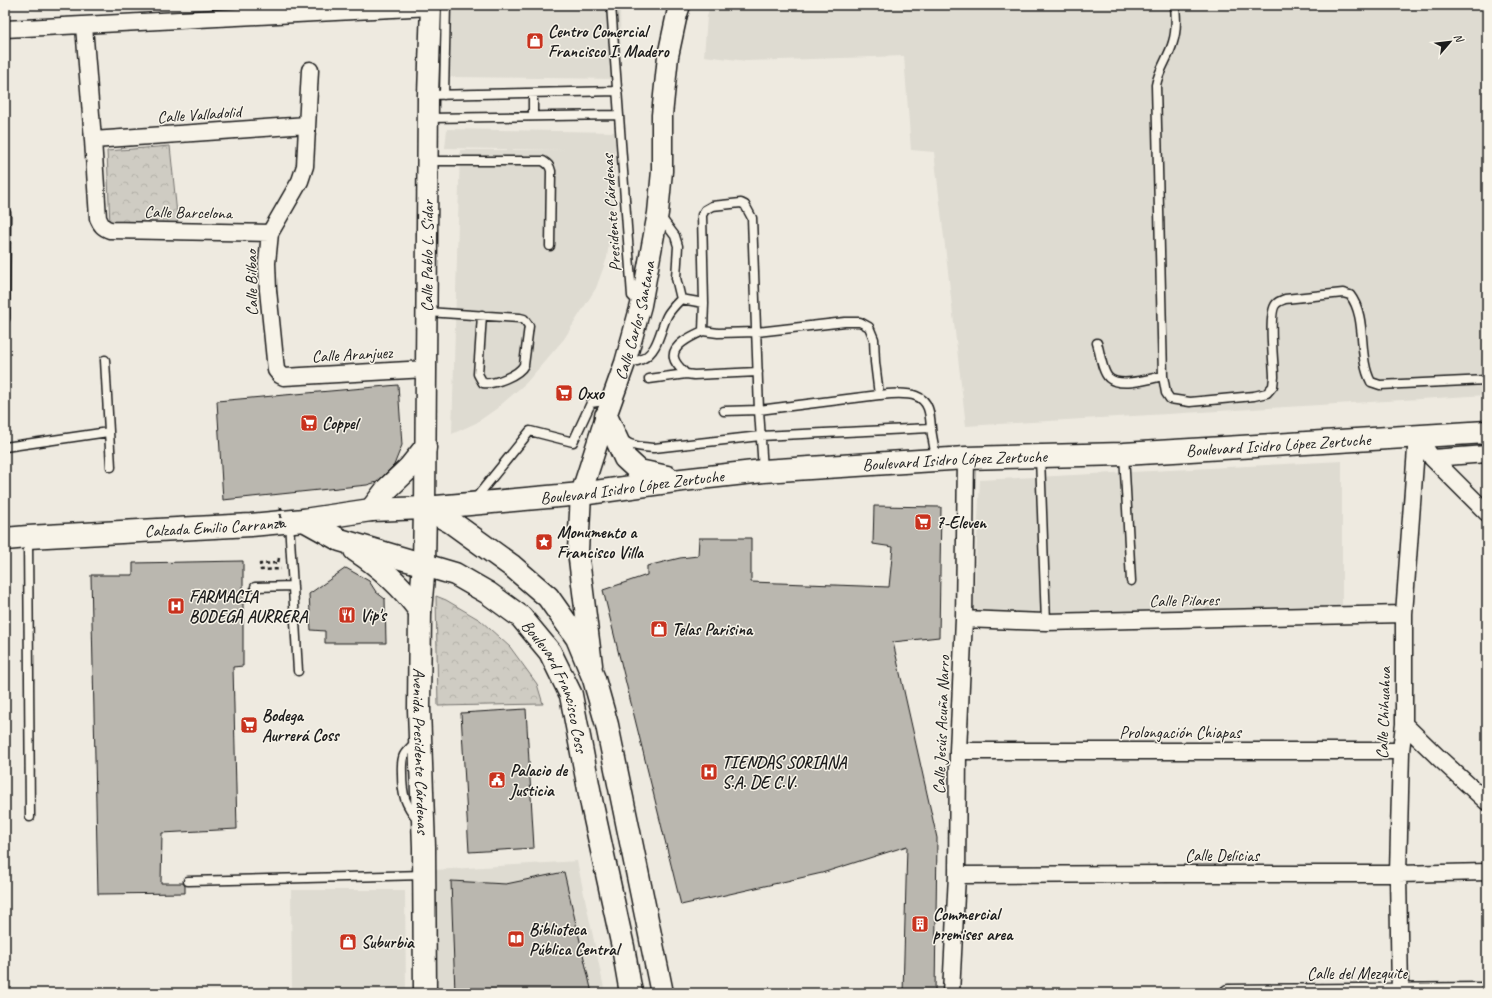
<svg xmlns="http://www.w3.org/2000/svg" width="1492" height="998" font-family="Caveat,sans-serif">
<defs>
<pattern id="park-crowns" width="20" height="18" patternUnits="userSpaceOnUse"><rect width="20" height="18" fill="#cfccc3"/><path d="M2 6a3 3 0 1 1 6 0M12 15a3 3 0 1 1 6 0" fill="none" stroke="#b1afa7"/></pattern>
</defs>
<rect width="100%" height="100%" fill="#eeeae0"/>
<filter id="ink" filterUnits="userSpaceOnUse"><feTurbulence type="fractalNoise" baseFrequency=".025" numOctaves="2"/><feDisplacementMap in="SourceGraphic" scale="8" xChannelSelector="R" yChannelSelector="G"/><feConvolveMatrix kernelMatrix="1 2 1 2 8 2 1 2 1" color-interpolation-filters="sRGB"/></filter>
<g filter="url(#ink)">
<path fill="#dedbd1" d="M 451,5 L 620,5 L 621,79 L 450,77 Z
M 710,5 L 1487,5 L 1487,395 L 966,426 L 934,152 L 911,150 L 904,56 L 747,61 L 704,56 L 707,17 Z
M 447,129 L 615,132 L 615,150 L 614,201 L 607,258 L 596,288 L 564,339 L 526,383 L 496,409 L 476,423 L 452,434 L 460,150 L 564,150 L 445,148 Z
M 1342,461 L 1342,619 L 973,618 L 980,480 Z
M 577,861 L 605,993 L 436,993 L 434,870 Z
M 291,890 L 405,890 L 406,993 L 292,993 Z"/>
<path fill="url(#park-crowns)" stroke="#767470" d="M 170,146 L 178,224 L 110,227 L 107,151 Z
M 436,596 L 446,600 L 480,620 L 510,647 L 537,684 L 543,704 L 438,706 Z"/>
<path fill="#bab7af" stroke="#1c1c1c" d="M 398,385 L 402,445 L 394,465 L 377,482 L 367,485 L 223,500 L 217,401 Z
M 874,506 L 941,507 L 939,637 L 893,642 L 937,838 L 935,993 L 903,993 L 907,846 L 822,873 L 681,905 L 603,590 L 647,575 L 647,566 L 680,558 L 698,556 L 699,538 L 751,538 L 751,582 L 889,587 L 893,547 L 873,544 Z
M 243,561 L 243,666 L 233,667 L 237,829 L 162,833 L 161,883 L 183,883 L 185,886 L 185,893 L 98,894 L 91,575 L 133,575 L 133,563 Z
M 346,568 L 369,581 L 376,592 L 385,599 L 386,643 L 325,643 L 325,631 L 311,630 L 309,594 Z
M 526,709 L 534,848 L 469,852 L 461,713 Z
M 564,872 L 592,993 L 455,993 L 451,881 L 506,884 Z"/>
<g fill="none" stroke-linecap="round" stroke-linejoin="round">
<g stroke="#1c1c1c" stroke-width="11">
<path id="service" d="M 611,5 L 632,296 L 639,303
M 1175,5 C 1176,17 1177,30 1173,42 C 1169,57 1159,69 1156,85 L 1163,376 L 1166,393 L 1170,399 L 1190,402 L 1254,396 L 1267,393 L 1273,386 L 1274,377 C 1274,363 1267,310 1277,303 C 1279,301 1283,300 1285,299 L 1343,293 L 1350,295 C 1368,318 1357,356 1371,382 L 1380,385 L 1487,380
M 428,95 L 618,91
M 444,95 L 446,5
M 533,116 L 533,93
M 428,118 L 619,115
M 428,161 L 543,161 C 548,164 550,166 551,171 L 550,246
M 660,216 L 675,236 L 678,246 L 676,278 L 681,299
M 681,299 L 704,303 L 703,331 L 718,333 L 757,332 L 845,322 L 860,322 L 869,327 L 874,339 L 875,362 L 879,395 C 890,394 905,392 916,396 C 930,401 930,416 931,428 C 932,438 935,449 936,459
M 704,303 L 702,215 L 705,210 L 712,206 L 741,203 L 745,205 L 752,218 L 759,410 L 763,470
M 427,312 L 520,318 L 524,319 L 529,326 L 524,365 C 519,375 494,385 483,383 L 478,374 L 482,315
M 5,319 L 6,213
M 703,331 C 694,335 671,345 674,358 C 675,364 682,370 686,374 L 694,375 L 758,372
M 1097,343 C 1100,352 1102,372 1109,378 C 1120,388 1150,379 1163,376
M 105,360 L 111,467
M 626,363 C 631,362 637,362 642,359 C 658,352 660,330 667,316 C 670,310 676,304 681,299
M 649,379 L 686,374
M 724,411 L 759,410 L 879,395
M 623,440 C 633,447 642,447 654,448 L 760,436 L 931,428
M 5,447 L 108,432
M 1124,454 L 1131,581
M 1040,457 L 1046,622
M 475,499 L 530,431 L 573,442 L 591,403 L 610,400
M 289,522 L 298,671
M 28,538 L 30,817
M 255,587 L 293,586
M 416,742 C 412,746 407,750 404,755 C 401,761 402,768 402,774 C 402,795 405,804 418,820
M 188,881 L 424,875"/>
</g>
<g stroke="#1c1c1c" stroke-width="19">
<path id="minor" d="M 84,26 L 93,140 L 98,218 C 101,225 103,228 110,230 L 270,233
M 5,29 L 431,7
M 310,70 L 305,166 L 300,181 L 270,233 L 267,263 L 268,290 L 276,370 L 280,375 L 284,377 L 426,369
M 93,140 L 307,125
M 1417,435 L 1432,458 L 1487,513
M 1432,458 L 1487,454
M 964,619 L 1046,622 L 1404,614
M 1404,724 L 1439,758 L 1487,802
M 958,751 L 1401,751
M 957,875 L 1171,874 L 1398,874 L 1487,872
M 951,993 L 957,875 L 958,751 L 964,619 L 966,458
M 1228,993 L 1487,991
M 1400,993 L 1398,874 L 1401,751 L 1404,724 L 1404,614 L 1417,435"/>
</g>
<g stroke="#1c1c1c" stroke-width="23">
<g id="tertiary">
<path id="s1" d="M 425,508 L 428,95 L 431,5"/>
<path id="s2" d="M 592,665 L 578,551 L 581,494 L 606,416 L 625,363 L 641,305 L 658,213 L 662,171 L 662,115 L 668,56 L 677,14 L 680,5"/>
</g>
</g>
<g stroke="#1c1c1c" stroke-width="25">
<g id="secondary">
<path d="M 606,416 L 625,458 L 639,471 L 667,477"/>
<path id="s3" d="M 425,508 L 581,494 L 682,480 L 763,471 L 966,458 L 1124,454 L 1487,432"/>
</g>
</g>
<g stroke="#1c1c1c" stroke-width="25">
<g id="primary">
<path d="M 425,508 L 451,522 L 512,566 L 548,597 L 577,638 L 594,679 L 607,725 L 662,993"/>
<path id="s4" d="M 425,508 L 424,564 L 420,611 L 419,709 L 424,847 L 425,993"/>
<path d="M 371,510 L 387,489 L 409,468 L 425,448"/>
<path id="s5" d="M 304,520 L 340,540 L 455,574 L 488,593 L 521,617 L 550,652 L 571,695 L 592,805 L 623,947 L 631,993"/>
<path id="s6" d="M 5,539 L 28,537 L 251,525 L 304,520 L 371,510 L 425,508"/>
<path d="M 355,550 C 381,567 402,586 420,611"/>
</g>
</g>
<path stroke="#1c1c1c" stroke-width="2.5" stroke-dasharray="4 3" stroke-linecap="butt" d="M 279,558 L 278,563 L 260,564 L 261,570 L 281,569"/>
<use href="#service" stroke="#f7f3e8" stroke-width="8"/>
<use href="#minor" stroke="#f7f3e8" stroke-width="16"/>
<use href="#tertiary" stroke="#f7f3e8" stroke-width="20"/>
<use href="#secondary" stroke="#f7f3e8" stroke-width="22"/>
<use href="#primary" stroke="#f7f3e8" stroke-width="22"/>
<path stroke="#1c1c1c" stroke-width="2.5" stroke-dasharray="4 3" stroke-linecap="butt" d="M 280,525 L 281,505"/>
</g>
</g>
<defs>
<g id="shop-square" transform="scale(0.9)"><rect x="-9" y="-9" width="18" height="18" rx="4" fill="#c8321e" stroke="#f7f3e8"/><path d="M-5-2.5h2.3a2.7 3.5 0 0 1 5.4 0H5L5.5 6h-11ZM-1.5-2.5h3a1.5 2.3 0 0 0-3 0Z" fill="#fff"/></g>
<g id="supermarket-square" transform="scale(0.9)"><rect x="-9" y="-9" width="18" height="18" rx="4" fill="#c8321e" stroke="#f7f3e8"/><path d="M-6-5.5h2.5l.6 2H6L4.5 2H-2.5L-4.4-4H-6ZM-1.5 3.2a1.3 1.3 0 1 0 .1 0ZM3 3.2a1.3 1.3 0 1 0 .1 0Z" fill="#fff"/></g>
<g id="sight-square" transform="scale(0.9)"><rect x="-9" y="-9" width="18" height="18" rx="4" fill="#c8321e" stroke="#f7f3e8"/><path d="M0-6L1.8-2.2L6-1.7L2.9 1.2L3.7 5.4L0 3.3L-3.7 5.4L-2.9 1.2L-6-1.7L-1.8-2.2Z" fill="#fff"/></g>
<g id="hospital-square" transform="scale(0.9)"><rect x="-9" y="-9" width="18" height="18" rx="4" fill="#c8321e" stroke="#f7f3e8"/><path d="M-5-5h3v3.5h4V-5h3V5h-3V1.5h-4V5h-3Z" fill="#fff"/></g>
<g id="restaurant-square" transform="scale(0.9)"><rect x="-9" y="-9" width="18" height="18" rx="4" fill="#c8321e" stroke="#f7f3e8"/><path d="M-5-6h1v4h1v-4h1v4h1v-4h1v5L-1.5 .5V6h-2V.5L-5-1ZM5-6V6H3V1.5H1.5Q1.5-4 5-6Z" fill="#fff"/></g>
<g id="civic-square" transform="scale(0.9)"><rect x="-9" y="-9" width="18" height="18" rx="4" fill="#c8321e" stroke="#f7f3e8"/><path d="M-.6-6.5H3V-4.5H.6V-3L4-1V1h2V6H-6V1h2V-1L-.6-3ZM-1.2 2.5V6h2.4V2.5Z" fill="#fff"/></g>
<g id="building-square" transform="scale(0.9)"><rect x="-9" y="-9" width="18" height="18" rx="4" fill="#c8321e" stroke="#f7f3e8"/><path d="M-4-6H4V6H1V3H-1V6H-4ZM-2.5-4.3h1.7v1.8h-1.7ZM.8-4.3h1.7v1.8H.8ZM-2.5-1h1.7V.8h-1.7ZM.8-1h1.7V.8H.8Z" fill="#fff"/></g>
<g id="library-square" transform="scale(0.9)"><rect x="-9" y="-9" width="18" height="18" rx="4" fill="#c8321e" stroke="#f7f3e8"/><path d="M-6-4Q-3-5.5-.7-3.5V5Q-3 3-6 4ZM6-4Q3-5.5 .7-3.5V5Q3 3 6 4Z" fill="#fff"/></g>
</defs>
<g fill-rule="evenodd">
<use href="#shop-square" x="535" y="41"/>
<use href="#supermarket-square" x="564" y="393"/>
<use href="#supermarket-square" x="309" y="423"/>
<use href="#supermarket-square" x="923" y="522"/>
<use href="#sight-square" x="544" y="542"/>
<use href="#hospital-square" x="176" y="606"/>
<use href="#restaurant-square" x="347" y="615"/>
<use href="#shop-square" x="659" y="629"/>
<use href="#supermarket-square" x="249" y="725"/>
<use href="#hospital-square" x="709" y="772"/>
<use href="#civic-square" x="497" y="780"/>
<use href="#building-square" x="920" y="924"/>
<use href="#library-square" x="516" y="939"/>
<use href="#shop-square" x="348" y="942"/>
</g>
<g text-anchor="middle" stroke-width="3" stroke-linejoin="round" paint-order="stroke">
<g font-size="17" font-weight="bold" fill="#1c1c1c" stroke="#f7f3e8" text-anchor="start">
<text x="548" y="37">Centro Comercial<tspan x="548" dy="20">Francisco I. Madero</tspan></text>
<text x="577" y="399">Oxxo</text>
<text x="322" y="429">Coppel</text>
<text x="936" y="528">7-Eleven</text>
<text x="557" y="538">Monumento a<tspan x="557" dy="20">Francisco Villa</tspan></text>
<text x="189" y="602">FARMACIA<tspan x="189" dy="20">BODEGA AURRERA</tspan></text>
<text x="360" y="621">Vip's</text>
<text x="672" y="635">Telas Parisina</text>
<text x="262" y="721">Bodega<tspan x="262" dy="20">Aurrerá Coss</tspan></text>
<text x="722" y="768">TIENDAS SORIANA<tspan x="722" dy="20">S.A. DE C.V.</tspan></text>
<text x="510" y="776">Palacio de<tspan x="510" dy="20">Justicia</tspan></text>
<text x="933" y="920">Commercial<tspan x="933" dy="20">premises area</tspan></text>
<text x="529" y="935">Biblioteca<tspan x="529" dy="20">Pública Central</tspan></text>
<text x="361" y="948">Suburbia</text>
</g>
<g font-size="17" fill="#1c1c1c" stroke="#f7f3e8">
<text transform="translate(199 114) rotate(-4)" y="6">Calle Valladolid</text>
<text transform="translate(188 212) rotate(1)" y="6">Calle Barcelona</text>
<text transform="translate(611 213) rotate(-94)" y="6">Presidente Cárdenas</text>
<text dy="6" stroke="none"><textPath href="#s1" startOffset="252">Calle Pablo L. Sidar</textPath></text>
<text transform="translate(251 283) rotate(-91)" y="6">Calle Bilbao</text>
<text dy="6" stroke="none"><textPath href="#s2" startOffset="354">Calle Carlos Santana</textPath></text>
<text transform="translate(352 354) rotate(-3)" y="6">Calle Aranjuez</text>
<text dy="6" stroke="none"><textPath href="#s3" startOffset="856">Boulevard Isidro López Zertuche</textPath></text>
<text dy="6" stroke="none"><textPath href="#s3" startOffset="532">Boulevard Isidro López Zertuche</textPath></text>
<text dy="6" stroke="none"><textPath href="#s3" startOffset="208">Boulevard Isidro López Zertuche</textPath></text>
<text dy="6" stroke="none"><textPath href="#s6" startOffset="210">Calzada Emilio Carranza</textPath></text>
<text transform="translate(1184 600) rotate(-1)" y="6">Calle Pilares</text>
<text dy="6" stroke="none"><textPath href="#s5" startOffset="319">Boulevard Francisco Coss</textPath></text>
<text transform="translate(1383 713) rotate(-88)" y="6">Calle Chihuahua</text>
<text transform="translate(941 725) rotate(-88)" y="6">Calle Jesús Acuña Narro</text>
<text x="1180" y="738">Prolongación Chiapas</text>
<text dy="6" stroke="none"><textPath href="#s4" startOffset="243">Avenida Presidente Cárdenas</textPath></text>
<text x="1222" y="861">Calle Delicias</text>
<text x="1357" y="979">Calle del Mezquite</text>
</g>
</g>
<rect width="1492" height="998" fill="none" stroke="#f7f3e8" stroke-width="20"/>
<rect x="10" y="10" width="1472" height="978" fill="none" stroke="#1c1c1c" stroke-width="1.5" filter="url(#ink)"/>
<g transform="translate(1450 42) rotate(62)" stroke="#f7f3e8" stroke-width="3" paint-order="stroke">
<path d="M0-3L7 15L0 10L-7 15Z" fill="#1c1c1c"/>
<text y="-6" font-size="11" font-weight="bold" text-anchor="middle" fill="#1c1c1c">N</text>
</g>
</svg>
